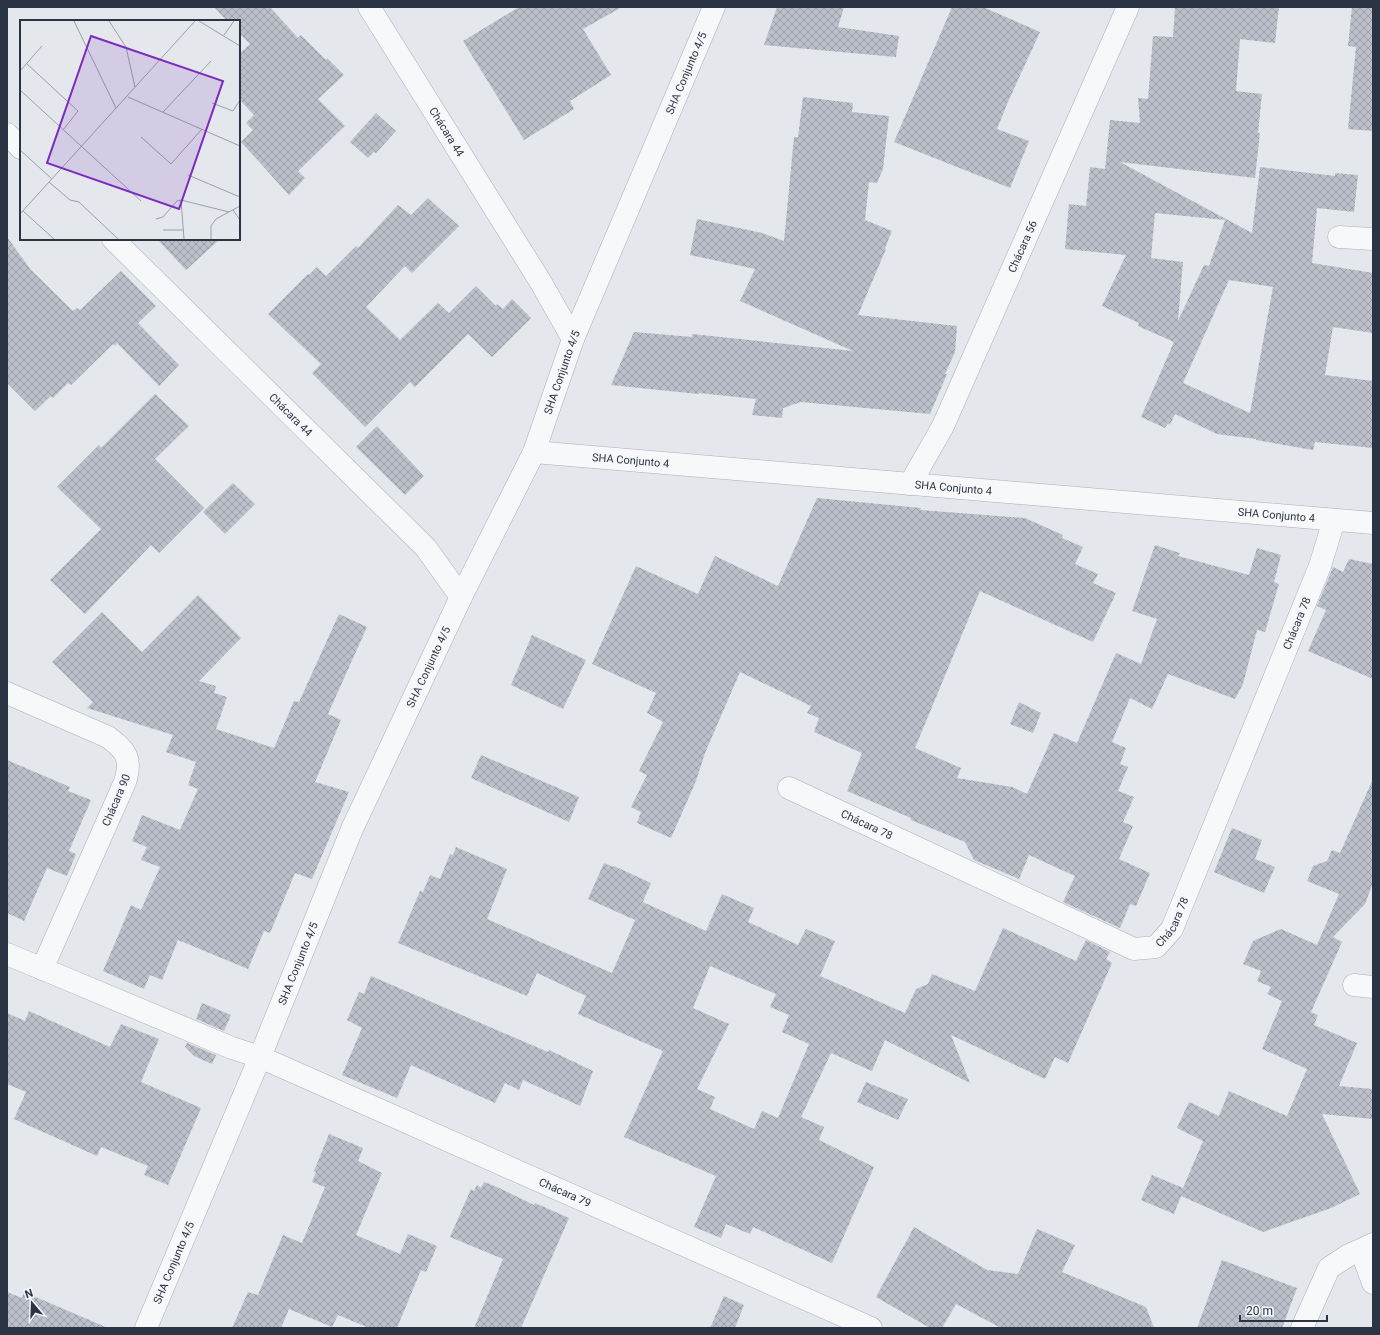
<svg xmlns="http://www.w3.org/2000/svg" width="1380" height="1335" font-family="Roboto,sans-serif">
<defs>
<pattern id="building-cross-hatch" width="8" height="8" patternUnits="userSpaceOnUse"><rect width="8" height="8" fill="#bbc0ca"/><path d="M0 0l8 8M0 8l8-8" fill="none" stroke="#989da6"/></pattern>
</defs>
<rect width="100%" height="100%" fill="#e4e7ec"/>
<path fill="url(#building-cross-hatch)" fill-rule="evenodd" d="M 214,7 L 270,7 L 298,38 L 301,35 L 326,60 L 327,58 L 344,75 L 318,99 L 345,126 L 298,171 L 305,178 L 289,195 L 241,142 L 253,130 L 246,123 L 254,115 L 239,99 L 239,54 L 250,44 L 239,33 L 239,21 L 227,21 Z
M 519,7 L 622,7 L 583,29 L 611,75 L 570,101 L 574,109 L 524,140 L 463,41 Z
M 777,7 L 844,7 L 838,27 L 899,36 L 896,57 L 764,45 Z
M 952,7 L 983,7 L 1040,32 L 1007,104 L 997,129 L 1029,141 L 1010,188 L 894,142 Z
M 1175,7 L 1279,7 L 1275,43 L 1240,39 L 1236,91 L 1262,94 L 1258,133 L 1260,133 L 1255,178 L 1120,162 L 1252,233 L 1260,167 L 1335,176 L 1335,173 L 1358,175 L 1354,212 L 1317,208 L 1312,263 L 1373,273 L 1373,333 L 1333,327 L 1325,375 L 1373,381 L 1373,448 L 1315,442 L 1313,450 L 1256,440 L 1256,439 L 1217,434 L 1175,414 L 1170,425 L 1168,423 L 1165,428 L 1141,417 L 1174,342 L 1138,326 L 1139,323 L 1102,306 L 1126,255 L 1065,249 L 1069,204 L 1086,206 L 1090,167 L 1105,169 L 1110,120 L 1140,123 L 1138,98 L 1148,99 L 1153,36 L 1173,37 ZM 1155,213 L 1225,220 L 1209,266 L 1204,265 L 1178,321 L 1183,262 L 1151,258 ZM 1229,280 L 1273,287 L 1250,413 L 1183,383 Z
M 1352,7 L 1373,7 L 1373,131 L 1348,129 L 1356,47 L 1348,46 Z
M 803,97 L 853,103 L 852,112 L 889,116 L 883,169 L 877,183 L 869,182 L 865,220 L 892,231 L 885,248 L 886,249 L 858,315 L 957,326 L 955,352 L 945,374 L 947,374 L 930,414 L 801,402 L 783,408 L 782,418 L 752,415 L 756,399 L 699,393 L 698,394 L 611,385 L 634,332 L 692,337 L 692,334 L 853,351 L 740,301 L 755,269 L 690,255 L 697,219 L 762,233 L 784,241 L 794,137 L 798,137 Z
M 376,113 L 396,131 L 376,153 L 374,152 L 368,158 L 350,142 Z
M 428,198 L 459,226 L 412,273 L 405,266 L 366,307 L 400,340 L 438,303 L 449,313 L 476,286 L 496,306 L 497,304 L 503,309 L 512,299 L 531,318 L 492,357 L 468,334 L 415,387 L 410,382 L 365,427 L 312,373 L 321,364 L 268,314 L 308,274 L 309,275 L 317,267 L 326,276 L 356,246 L 358,248 L 398,205 L 411,215 Z
M 7,237 L 31,270 L 73,311 L 77,308 L 80,310 L 121,271 L 156,306 L 138,323 L 179,365 L 159,386 L 117,343 L 115,346 L 113,344 L 71,385 L 68,383 L 53,398 L 51,396 L 35,411 L 7,383 Z
M 157,239 L 220,239 L 186,270 Z
M 155,394 L 189,426 L 155,459 L 204,508 L 159,553 L 151,545 L 85,614 L 50,580 L 101,529 L 57,487 L 99,445 L 101,448 Z
M 377,426 L 424,476 L 405,495 L 356,447 Z
M 233,483 L 255,504 L 225,534 L 203,512 Z
M 817,498 L 921,508 L 920,510 L 1025,518 L 1063,535 L 1062,538 L 1083,547 L 1075,564 L 1098,574 L 1093,583 L 1116,593 L 1093,642 L 980,591 L 915,748 L 961,768 L 957,778 L 1012,787 L 1027,794 L 1054,733 L 1077,743 L 1116,653 L 1141,664 L 1157,619 L 1132,611 L 1155,545 L 1180,553 L 1178,556 L 1249,575 L 1257,548 L 1281,555 L 1274,582 L 1279,584 L 1265,632 L 1257,630 L 1243,684 L 1235,699 L 1168,674 L 1152,709 L 1130,698 L 1112,742 L 1126,748 L 1120,764 L 1128,767 L 1118,791 L 1134,797 L 1123,822 L 1133,826 L 1119,859 L 1150,873 L 1136,906 L 1130,904 L 1120,928 L 1063,902 L 1075,876 L 1029,855 L 1019,879 L 974,860 L 965,842 L 911,820 L 911,818 L 847,791 L 862,753 L 814,732 L 819,718 L 807,713 L 811,706 L 740,672 L 705,753 L 696,781 L 671,838 L 637,823 L 641,812 L 631,807 L 647,775 L 639,771 L 663,722 L 647,713 L 656,693 L 592,664 L 636,566 L 698,594 L 715,556 L 778,586 Z
M 1349,559 L 1373,564 L 1373,679 L 1308,651 L 1326,610 L 1317,606 L 1333,567 L 1343,572 Z
M 198,595 L 241,638 L 199,681 L 216,686 L 214,693 L 227,697 L 216,729 L 274,748 L 294,701 L 299,702 L 339,614 L 367,627 L 328,714 L 341,720 L 315,782 L 349,792 L 312,879 L 295,873 L 270,933 L 264,931 L 248,969 L 178,940 L 162,980 L 150,975 L 144,989 L 103,971 L 131,905 L 141,910 L 160,867 L 141,860 L 147,847 L 132,841 L 142,815 L 180,830 L 198,789 L 188,785 L 196,762 L 166,752 L 173,735 L 87,708 L 93,702 L 52,662 L 102,612 L 142,652 Z
M 532,635 L 586,660 L 563,709 L 511,685 Z
M 1019,702 L 1041,713 L 1033,733 L 1010,724 Z
M 481,755 L 579,797 L 569,822 L 471,778 Z
M 7,760 L 70,787 L 68,791 L 91,800 L 69,851 L 76,854 L 67,876 L 47,868 L 24,921 L 7,913 Z
M 1373,779 L 1373,883 L 1365,904 L 1333,937 L 1342,942 L 1311,1012 L 1318,1015 L 1314,1025 L 1357,1043 L 1339,1086 L 1373,1089 L 1373,1119 L 1322,1114 L 1360,1194 L 1331,1208 L 1263,1232 L 1181,1196 L 1174,1214 L 1141,1200 L 1152,1175 L 1183,1188 L 1203,1141 L 1177,1128 L 1189,1102 L 1219,1116 L 1229,1091 L 1287,1116 L 1307,1069 L 1262,1049 L 1282,1001 L 1267,994 L 1271,987 L 1257,981 L 1261,971 L 1243,964 L 1253,941 L 1281,929 L 1317,945 L 1339,894 L 1307,881 L 1313,866 L 1327,861 L 1332,850 L 1340,853 Z
M 1232,828 L 1262,840 L 1255,859 L 1275,867 L 1264,893 L 1214,872 Z
M 456,847 L 507,869 L 487,919 L 612,973 L 643,902 L 706,931 L 722,894 L 754,908 L 748,922 L 798,945 L 806,929 L 835,941 L 820,976 L 905,1013 L 916,989 L 928,984 L 932,974 L 975,991 L 1003,928 L 1076,961 L 1086,940 L 1110,952 L 1106,959 L 1112,963 L 1068,1063 L 1055,1057 L 1045,1079 L 951,1035 L 970,1083 L 885,1040 L 872,1071 L 831,1053 L 801,1117 L 824,1127 L 819,1140 L 874,1167 L 832,1263 L 753,1227 L 750,1234 L 726,1224 L 721,1238 L 694,1227 L 716,1176 L 624,1137 L 663,1051 L 578,1014 L 586,996 L 537,973 L 527,996 L 398,943 L 420,891 L 423,892 L 430,875 L 440,879 L 450,854 L 453,855 ZM 710,966 L 776,994 L 770,1007 L 789,1015 L 782,1032 L 809,1044 L 778,1118 L 762,1111 L 754,1129 L 710,1109 L 715,1097 L 697,1089 L 729,1024 L 693,1008 Z
M 604,863 L 613,867 L 614,866 L 651,883 L 635,920 L 588,899 Z
M 371,976 L 548,1052 L 549,1050 L 593,1071 L 580,1106 L 523,1080 L 519,1090 L 505,1083 L 495,1103 L 411,1065 L 397,1098 L 342,1075 L 362,1028 L 347,1020 L 359,992 L 364,994 Z
M 202,1003 L 231,1015 L 224,1031 L 196,1019 Z
M 29,1011 L 110,1047 L 121,1024 L 159,1039 L 141,1082 L 201,1108 L 168,1185 L 144,1175 L 148,1166 L 101,1147 L 97,1156 L 14,1119 L 26,1092 L 7,1084 L 7,1013 L 25,1021 Z
M 187,1043 L 216,1055 L 212,1064 L 194,1056 L 185,1047 Z
M 866,1082 L 908,1099 L 898,1120 L 857,1102 Z
M 329,1134 L 363,1148 L 358,1161 L 382,1173 L 356,1235 L 400,1254 L 408,1234 L 437,1246 L 426,1272 L 421,1270 L 397,1328 L 369,1328 L 338,1315 L 332,1327 L 289,1309 L 281,1328 L 232,1328 L 248,1292 L 258,1295 L 283,1235 L 302,1243 L 325,1187 L 312,1182 L 316,1172 L 314,1171 Z
M 484,1182 L 497,1187 L 534,1205 L 535,1203 L 569,1218 L 521,1328 L 474,1328 L 503,1259 L 450,1237 L 471,1189 L 474,1191 L 477,1185 L 481,1188 Z
M 914,1227 L 987,1270 L 1018,1274 L 1037,1229 L 1075,1245 L 1062,1272 L 1146,1307 L 1154,1328 L 1001,1328 L 956,1304 L 942,1328 L 930,1328 L 876,1297 Z
M 1222,1260 L 1297,1288 L 1282,1328 L 1197,1328 Z
M 7,1292 L 22,1298 L 24,1292 L 108,1328 L 7,1328 Z
M 724,1296 L 744,1305 L 735,1328 L 710,1328 Z"/>
<g fill="none" stroke-linecap="round" stroke-linejoin="round">
<g stroke="#a9aeb7" stroke-width="23">
<g id="minor">
<path id="s1" d="M 369,7 L 540,281 L 573,339"/>
<path d="M 7,134 L 21,148"/>
<path d="M 1339,237 L 1373,239"/>
<path id="s2" d="M 113,239 L 426,548 L 461,597"/>
<path id="s3" d="M 534,452 L 1373,523"/>
<path id="s4" d="M 910,484 L 943,426 L 1128,7"/>
<path d="M 7,693 L 108,737 C 127,751 132,759 125,782 L 42,969"/>
<path id="s5" d="M 789,788 L 1134,949 L 1156,947 L 1172,929 L 1320,566 L 1334,520"/>
<path id="s6" d="M 7,954 L 232,1048 L 260,1057 L 871,1328"/>
<path d="M 1354,985 L 1373,987"/>
<path d="M 1373,1244 L 1367,1247 L 1365,1261 L 1373,1283"/>
<path id="s7" d="M 146,1328 L 260,1057 L 352,829 L 461,597 L 534,452 L 573,339 L 714,7"/>
<path d="M 1302,1328 L 1329,1268 L 1349,1255 L 1367,1247"/>
</g>
</g>
<use href="#minor" stroke="#f7f8fa" stroke-width="22"/>
</g>
<g text-anchor="middle" stroke-width="3" stroke-linejoin="round" paint-order="stroke">
<g font-size="11" fill="#2b3445" stroke="#f4f6f9">
<text dy="4" stroke="none"><textPath href="#s7" startOffset="1367">SHA Conjunto 4/5</textPath></text>
<text dy="4" stroke="none"><textPath href="#s1" startOffset="147">Chácara 44</textPath></text>
<text dy="4" stroke="none"><textPath href="#s4" startOffset="263">Chácara 56</textPath></text>
<text dy="4" stroke="none"><textPath href="#s7" startOffset="1043">SHA Conjunto 4/5</textPath></text>
<text dy="4" stroke="none"><textPath href="#s2" startOffset="250">Chácara 44</textPath></text>
<text dy="4" stroke="none"><textPath href="#s3" startOffset="97">SHA Conjunto 4</textPath></text>
<text dy="4" stroke="none"><textPath href="#s3" startOffset="421">SHA Conjunto 4</textPath></text>
<text dy="4" stroke="none"><textPath href="#s3" startOffset="745">SHA Conjunto 4</textPath></text>
<text dy="4" stroke="none"><textPath href="#s5" startOffset="757">Chácara 78</textPath></text>
<text dy="4" stroke="none"><textPath href="#s7" startOffset="719">SHA Conjunto 4/5</textPath></text>
<text transform="translate(116 800) rotate(-67)" y="4">Chácara 90</text>
<text dy="4" stroke="none"><textPath href="#s5" startOffset="86">Chácara 78</textPath></text>
<text dy="4" stroke="none"><textPath href="#s5" startOffset="433">Chácara 78</textPath></text>
<text dy="4" stroke="none"><textPath href="#s7" startOffset="395">SHA Conjunto 4/5</textPath></text>
<text dy="4" stroke="none"><textPath href="#s6" startOffset="607">Chácara 79</textPath></text>
<text dy="4" stroke="none"><textPath href="#s7" startOffset="71">SHA Conjunto 4/5</textPath></text>
</g>
</g>
<g transform="translate(20 20)">
<rect width="220" height="220" fill="#e4e7ec"/>
<path fill="none" stroke="#9a9fa9" stroke-width="1" d="M 54,1 L 96,88M 89,1 L 106,27 L 115,67M 179,1 L 220,26M 204,15 L 214,1M 6,43 L 58,91 L 43,110M 0,51 L 22,26M 0,70 L 121,181M 108,77 L 220,126M 192,83 L 213,91 L 220,80M 143,92 L 191,41M 121,117 L 151,144 L 182,109M 0,130 L 32,159M 168,155 L 220,177M 29,162 L 50,180 L 59,182 L 98,219M 213,190 L 220,200M 3,191 L 34,219M 0,194 L 175,1M 136,199 L 143,197 L 157,181 L 161,180M 143,210 L 163,210M 164,219 L 161,180 L 209,192M 191,219 L 191,206 L 196,199 L 220,186"/>
<path fill="#7b2cbf" fill-opacity="0.15" stroke="#7b2cbf" stroke-width="2" d="M 71,16 L 203,61 L 159,189 L 27,143 Z"/>
<rect width="220" height="220" fill="none" stroke="#2b3445" stroke-width="2"/>
</g>
<rect width="1380" height="1335" fill="none" stroke="#2b3445" stroke-width="16"/>
<g transform="translate(32 1303) rotate(341)" stroke="#f4f6f9" stroke-width="3" paint-order="stroke">
<path d="M0-3L7 15L0 10L-7 15Z" fill="#2b3445"/>
<text y="-6" font-size="11" font-weight="bold" text-anchor="middle" fill="#2b3445">N</text>
</g>
<path d="M1240 1315v6h87v-6" fill="none" stroke="#2b3445" stroke-width="2"/>
<text x="1246" y="1315" font-size="12" fill="#2b3445" stroke="#f4f6f9" stroke-width="3" paint-order="stroke">20 m</text>
</svg>
